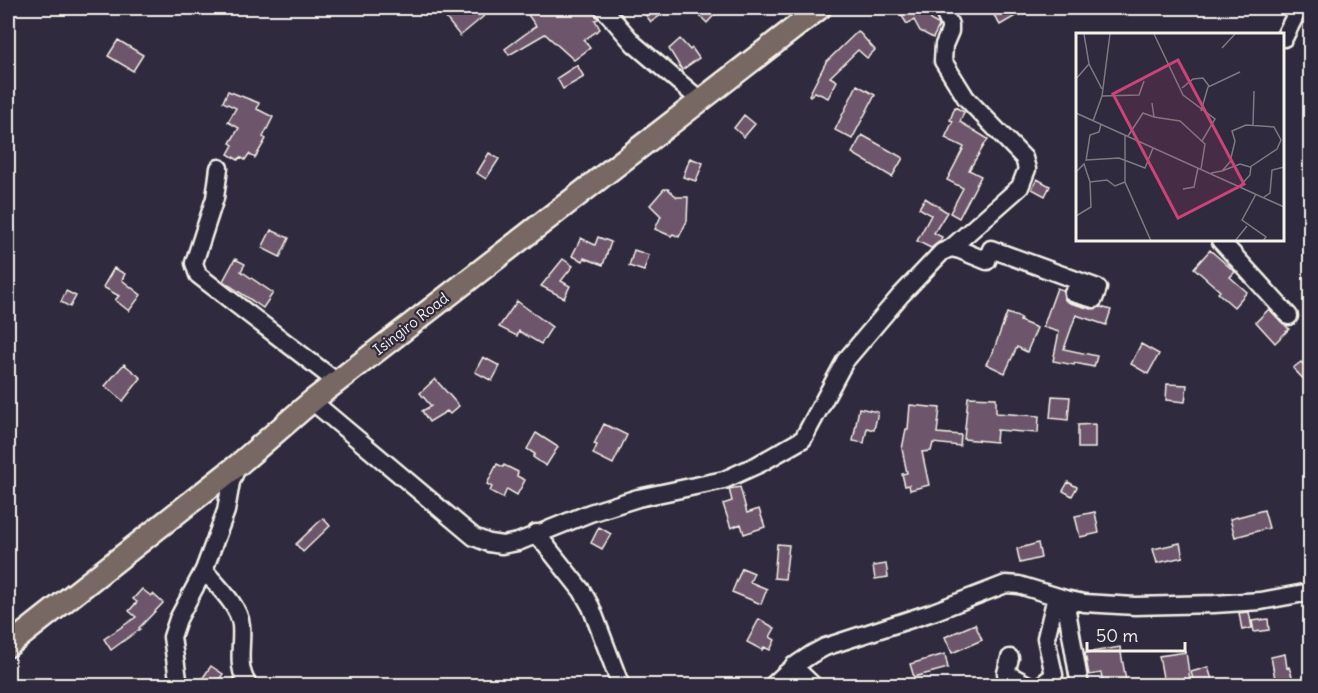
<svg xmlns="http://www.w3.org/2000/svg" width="1318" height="693" font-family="Delius,sans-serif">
<rect width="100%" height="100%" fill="#2f2a3d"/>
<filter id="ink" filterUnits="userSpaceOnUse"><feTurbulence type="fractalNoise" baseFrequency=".0167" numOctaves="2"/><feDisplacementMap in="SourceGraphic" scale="12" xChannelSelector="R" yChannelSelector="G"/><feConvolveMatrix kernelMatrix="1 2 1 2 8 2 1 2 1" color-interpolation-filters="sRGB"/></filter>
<g filter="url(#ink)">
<path fill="#6d576c" stroke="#f4f1e8" stroke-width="1.5" d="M 438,8 L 477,8 L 484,16 L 460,36 Z
M 523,8 L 592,8 L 598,19 L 595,20 L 600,29 L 584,40 L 590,48 L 574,60 L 545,34 L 509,55 L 505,49 L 536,26 Z
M 651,8 L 656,8 L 661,15 L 651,22 L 644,13 Z
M 705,8 L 713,8 L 717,12 L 707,23 L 699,15 Z
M 911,8 L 924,8 L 932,21 L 938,24 L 939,26 L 933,38 L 920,31 L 914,20 L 907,24 L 900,13 Z
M 1000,8 L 1029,8 L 1000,25 L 992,12 Z
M 858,31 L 875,50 L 867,58 L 858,50 L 830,77 L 837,81 L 828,98 L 815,92 L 810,96 L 809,95 L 826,62 Z
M 680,39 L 690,50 L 692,48 L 699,58 L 682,70 L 669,49 Z
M 118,40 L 143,55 L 133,71 L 108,56 Z
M 577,65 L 584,77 L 563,89 L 557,78 Z
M 857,85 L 875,95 L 852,139 L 835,130 Z
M 228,91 L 259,103 L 257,109 L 273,117 L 263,137 L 266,139 L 255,158 L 249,154 L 245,160 L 240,157 L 238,160 L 228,154 L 233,145 L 230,143 L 239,128 L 228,122 L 236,108 L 223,102 Z
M 955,107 L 964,112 L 960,122 L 988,139 L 969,170 L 981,176 L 959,218 L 950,213 L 963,188 L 947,180 L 964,147 L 945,138 L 953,121 L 950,120 Z
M 744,115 L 755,124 L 744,137 L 734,128 Z
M 862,135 L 903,158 L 892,177 L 852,153 Z
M 489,153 L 499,159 L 486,179 L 477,173 Z
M 690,158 L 703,163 L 696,181 L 683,177 Z
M 1037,179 L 1050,186 L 1045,196 L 1032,189 Z
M 664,189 L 668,189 L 677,197 L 688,197 L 687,221 L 679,237 L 673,234 L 671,236 L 655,229 L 661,216 L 650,205 Z
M 925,198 L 947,212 L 934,233 L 942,237 L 940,241 L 931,248 L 917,241 L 931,215 L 919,208 Z
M 271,230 L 289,238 L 280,257 L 262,248 Z
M 598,237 L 611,242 L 603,265 L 584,258 L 583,261 L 572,256 L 581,238 L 595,245 Z
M 634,250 L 649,255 L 644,271 L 629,266 Z
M 1210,250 L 1235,272 L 1230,277 L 1247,292 L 1234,307 L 1218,293 L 1220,291 L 1194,268 Z
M 235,259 L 245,264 L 241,271 L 273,293 L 263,308 L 223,281 Z
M 563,259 L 573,266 L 561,281 L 570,286 L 564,298 L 541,286 Z
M 114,268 L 125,274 L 122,280 L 141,295 L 129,311 L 115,300 L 119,296 L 103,287 Z
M 1057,288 L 1063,290 L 1065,300 L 1070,303 L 1091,309 L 1101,307 L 1111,310 L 1106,325 L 1076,315 L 1064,349 L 1097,356 L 1094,367 L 1075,363 L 1074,365 L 1053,361 L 1059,332 L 1043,327 Z
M 66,291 L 76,296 L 70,307 L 61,302 Z
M 517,301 L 552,327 L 541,344 L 519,331 L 517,336 L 499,327 Z
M 1269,309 L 1289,329 L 1275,343 L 1256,322 Z
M 1007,313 L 1021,318 L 1020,321 L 1037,328 L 1027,352 L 1017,347 L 1005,373 L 986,364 L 993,352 Z
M 1141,344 L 1159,354 L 1148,374 L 1131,364 Z
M 483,357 L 500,366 L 492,381 L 475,372 Z
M 1301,362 L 1311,372 L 1311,387 L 1293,368 Z
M 124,364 L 141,378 L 123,401 L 105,386 Z
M 435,379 L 459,406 L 450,414 L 447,411 L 429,422 L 422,411 L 431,406 L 420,393 Z
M 1167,384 L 1187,385 L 1185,402 L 1166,400 Z
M 1052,396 L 1070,397 L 1068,420 L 1050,418 Z
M 968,397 L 996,398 L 996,413 L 1039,416 L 1038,433 L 997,430 L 996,442 L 964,439 Z
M 910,405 L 940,408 L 937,433 L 961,435 L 960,446 L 933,443 L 931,451 L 922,452 L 929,485 L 910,490 L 909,485 L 905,486 L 902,474 L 907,473 L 902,449 L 906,429 L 908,429 Z
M 859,408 L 878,412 L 874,430 L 867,428 L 864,443 L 853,441 Z
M 604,424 L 627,435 L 613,464 L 593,454 L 597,445 L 594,444 Z
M 1095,424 L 1095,448 L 1078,448 L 1078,425 Z
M 536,433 L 558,447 L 546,466 L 533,457 L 535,454 L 527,449 Z
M 497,464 L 503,467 L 504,465 L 518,472 L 517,476 L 525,480 L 517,495 L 507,489 L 503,498 L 490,491 L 492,487 L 487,484 Z
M 1068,482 L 1077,487 L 1072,496 L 1063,491 Z
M 740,487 L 747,513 L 759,509 L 765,527 L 744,534 L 741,524 L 731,528 L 723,504 L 732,501 L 729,489 Z
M 1264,510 L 1269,528 L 1235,537 L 1230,519 Z
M 1095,512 L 1099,533 L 1080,537 L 1075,516 Z
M 323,518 L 330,526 L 303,552 L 296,544 Z
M 599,527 L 611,534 L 602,549 L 591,543 Z
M 1038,543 L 1041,558 L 1020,563 L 1017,549 Z
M 1180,543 L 1183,557 L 1157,563 L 1153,549 Z
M 777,544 L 789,545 L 785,579 L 774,578 Z
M 886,564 L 888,577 L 875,579 L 873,566 Z
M 742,568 L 754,573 L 750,582 L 767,589 L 761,604 L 732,592 Z
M 142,589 L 151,596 L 153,594 L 163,603 L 139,628 L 140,629 L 111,650 L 104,639 L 136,617 L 129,611 L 137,602 L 133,599 Z
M 1249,612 L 1252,628 L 1242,630 L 1239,613 Z
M 759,619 L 775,628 L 770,637 L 775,640 L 770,650 L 764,647 L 762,650 L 747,642 Z
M 1268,619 L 1269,630 L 1254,632 L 1252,621 Z
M 975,624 L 982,640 L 952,653 L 945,637 Z
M 1120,647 L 1127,686 L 1106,686 L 1107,680 L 1103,681 L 1101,673 L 1089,675 L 1085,653 Z
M 1186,652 L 1190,680 L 1164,683 L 1159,656 Z
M 945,654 L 948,668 L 914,677 L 910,664 Z
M 1285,654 L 1287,668 L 1289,667 L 1293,679 L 1276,684 L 1271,657 Z
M 211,666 L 223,674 L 215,686 L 202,679 Z
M 1208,667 L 1214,686 L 1195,686 L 1191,672 Z"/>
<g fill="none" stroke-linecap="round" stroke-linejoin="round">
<g stroke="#f4f1e8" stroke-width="21">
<path id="minor" d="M 603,8 L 634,44 L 700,100
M 942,8 L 950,25 L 950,31 L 944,45 L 943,61 L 966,98 L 1024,158 L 1027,169 L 1020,187 L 951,248
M 1284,38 L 1299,8
M 219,168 L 215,198 L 194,263 L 198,275 L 337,382
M 1220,240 L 1289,316
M 312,401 L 474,537 L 489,543 L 502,545 L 518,542 L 590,513 L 638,498 L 724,480 L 759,464 L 803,439 L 845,361 L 900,296 L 942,252 L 951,248 L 960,250 L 987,261 L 991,249 L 1098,288 L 1094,299 L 1073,293
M 536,533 L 582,591 L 591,607 L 621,686
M 204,570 C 216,585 239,605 241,625 C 243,647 235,667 249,686
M 1065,599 L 1080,686
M 1010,658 L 1006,673 L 1030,686
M 793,666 L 814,686
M 179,686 L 172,637 L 178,619 L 204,570 L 226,511 L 231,482 L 238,465
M 772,686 C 788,670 804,657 825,647 L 933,612 L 1006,584 L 1019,585 L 1065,599 L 1084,603 L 1135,606 L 1214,604 L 1261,601 L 1310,592
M 1040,686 L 1054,675 L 1046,638 L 1056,597"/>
</g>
<g stroke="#f4f1e8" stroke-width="26">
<path id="major" d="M 8,646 L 238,465 L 312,401 L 820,8"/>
</g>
<use href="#minor" stroke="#2f2a3d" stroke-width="16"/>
<use href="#major" stroke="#776864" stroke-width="21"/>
</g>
</g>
<g text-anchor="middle" stroke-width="4.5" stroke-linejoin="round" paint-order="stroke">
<g font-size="15" fill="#f4f1e8" stroke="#2f2a3d">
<text transform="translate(411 324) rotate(-38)" y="5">Isingiro Road</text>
</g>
</g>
<g transform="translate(1076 33)">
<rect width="208" height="208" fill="#2f2a3d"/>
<path fill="none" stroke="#7e7a81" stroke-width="1.5" d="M 8,1 L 13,31 L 26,56M 78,1 L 107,62 L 139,86 L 126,108M 146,15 L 159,1M 0,46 L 13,31M 106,55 L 117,46 L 127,45 L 133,53M 26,63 L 63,62 L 68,48M 76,70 L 78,84 L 104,88 L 129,111 L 125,136M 125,78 L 132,54 L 164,39M 0,80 L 208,174M 17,88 L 26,63 L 34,1M 177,92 L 178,58M 49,102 L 49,149 L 75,208M 52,103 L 67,80 L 78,84M 10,127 L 43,125 L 69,135 L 77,115M 10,128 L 14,102 L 23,99 L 25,91M 0,139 L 8,131 L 14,149 L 31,147 L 39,153 L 49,149M 135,140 L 146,138 L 154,129 L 159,108 L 156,98 L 170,92 L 198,94 L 205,107 L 201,116 L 174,134 L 164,131 L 146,138M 164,153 L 174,142 L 175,133M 107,156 L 118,154 L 122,135M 180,161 L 166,187 L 190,204 L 187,208M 188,164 L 194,160 L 196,137 L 208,134M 0,183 L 15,174 L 14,149M 159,208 L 171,193"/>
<path fill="#cc4377" fill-opacity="0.15" stroke="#cc4377" stroke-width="3" d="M 102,27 L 168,151 L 102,185 L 37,61 Z"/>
<rect width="208" height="208" fill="none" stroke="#f4f1e8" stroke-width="3"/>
</g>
<rect width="1318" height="693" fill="none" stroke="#2f2a3d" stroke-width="30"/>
<rect x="15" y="15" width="1288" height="663" fill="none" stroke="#f4f1e8" stroke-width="2" filter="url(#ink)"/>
<path d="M1087 642v9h98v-9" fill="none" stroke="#f4f1e8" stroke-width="3"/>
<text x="1096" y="642" font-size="18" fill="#f4f1e8" stroke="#2f2a3d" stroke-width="4.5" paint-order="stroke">50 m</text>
</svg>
